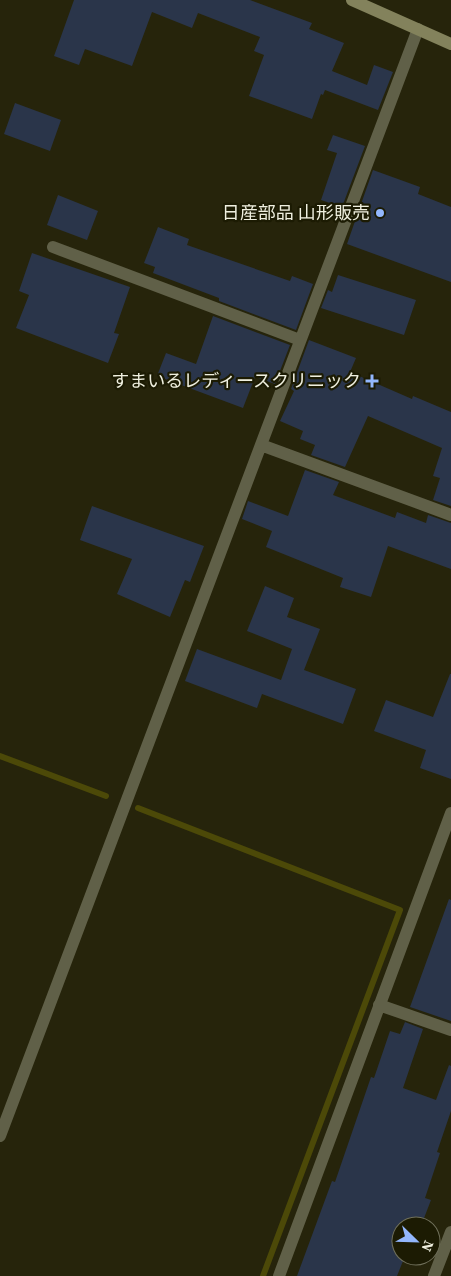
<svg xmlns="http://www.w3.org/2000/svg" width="451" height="1276" font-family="'Source Serif 4','Noto Sans JP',serif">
<rect width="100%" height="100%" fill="#26240b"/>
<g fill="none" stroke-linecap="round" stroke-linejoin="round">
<path stroke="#4c4908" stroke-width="6" d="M 0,756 L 106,796
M 138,808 L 400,910 L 263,1276"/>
</g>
<path fill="#2a354a" d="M 74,0 L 250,0 L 312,23 L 309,29 L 344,43 L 332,71 L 367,85 L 374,65 L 393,72 L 378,110 L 325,90 L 323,95 L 321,94 L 312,119 L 249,96 L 264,55 L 254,51 L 260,37 L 198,13 L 192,28 L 152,12 L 132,66 L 85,49 L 79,65 L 54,56 Z
M 15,103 L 61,120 L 50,151 L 4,134 Z
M 333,135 L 365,146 L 342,207 L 321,200 L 337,153 L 327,150 Z
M 373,170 L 420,187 L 418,194 L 451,207 L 451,282 L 347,244 Z
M 58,195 L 98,211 L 87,240 L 47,225 Z
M 158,227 L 189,239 L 187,245 L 290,281 L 292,276 L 313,284 L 296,330 L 219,301 L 219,298 L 153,273 L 155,267 L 144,263 Z
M 32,253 L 130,287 L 114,333 L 119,334 L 108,363 L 16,328 L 29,295 L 19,291 Z
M 338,275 L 416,300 L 404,335 L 321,308 L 328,290 L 332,292 Z
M 213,316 L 290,345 L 275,384 L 255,377 L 243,408 L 157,376 L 166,353 L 196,364 Z
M 309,340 L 356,358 L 350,372 L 412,399 L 413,396 L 451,412 L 451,506 L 433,500 L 440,478 L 433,476 L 442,448 L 368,416 L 345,467 L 311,455 L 315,445 L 300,439 L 303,431 L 280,421 L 294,391 L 291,389 Z
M 305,470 L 339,482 L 333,495 L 395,518 L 397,512 L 426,523 L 428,515 L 451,523 L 451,569 L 388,546 L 371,597 L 340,587 L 343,578 L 266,547 L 272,531 L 242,519 L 248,501 L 288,516 Z
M 92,506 L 204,546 L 190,582 L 185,580 L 170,617 L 117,594 L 132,559 L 80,540 Z
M 265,586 L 294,598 L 287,617 L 320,629 L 304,670 L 356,689 L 343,724 L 262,694 L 257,708 L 185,681 L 197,649 L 281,680 L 292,649 L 247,631 Z
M 450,674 L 451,674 L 451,779 L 420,768 L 426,750 L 374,731 L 386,700 L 433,717 Z
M 449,899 L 451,900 L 451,1021 L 410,1007 Z
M 405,1022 L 423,1029 L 403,1088 L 436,1100 L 449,1065 L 451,1066 L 451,1111 L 437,1152 L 440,1153 L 425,1198 L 431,1200 L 421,1226 L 401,1226 L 401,1256 L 405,1256 L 397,1276 L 297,1276 L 332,1181 L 335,1182 L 371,1077 L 374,1078 L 390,1031 L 400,1034 Z"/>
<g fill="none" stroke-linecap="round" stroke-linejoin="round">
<path stroke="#606048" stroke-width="12" d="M 53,247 L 300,340
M 261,445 L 451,515
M 379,1005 L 451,1030
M 0,1136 L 418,29
M 279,1276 L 451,813
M 434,1276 L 451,1232"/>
<path stroke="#83825c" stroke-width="12" d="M 352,0 L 451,44"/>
</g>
<g fill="#93b7fd" stroke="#1c1b03" stroke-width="2">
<circle cx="380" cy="213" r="5"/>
<path d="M369.5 373.5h5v5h5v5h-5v5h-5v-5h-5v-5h5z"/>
</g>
<g text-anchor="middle" stroke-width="4.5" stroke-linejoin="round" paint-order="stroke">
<g font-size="18" fill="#efefdf" stroke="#1c1b03" text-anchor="end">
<text x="370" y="219">日産部品 山形販売</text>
<text x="361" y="387">すまいるレディースクリニック</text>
</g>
</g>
<g transform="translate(416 1241) rotate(113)"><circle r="24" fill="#1c1b03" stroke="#70705b"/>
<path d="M0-4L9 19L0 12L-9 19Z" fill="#93b7fd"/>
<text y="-8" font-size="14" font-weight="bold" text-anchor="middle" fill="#efefdf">N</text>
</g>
</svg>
